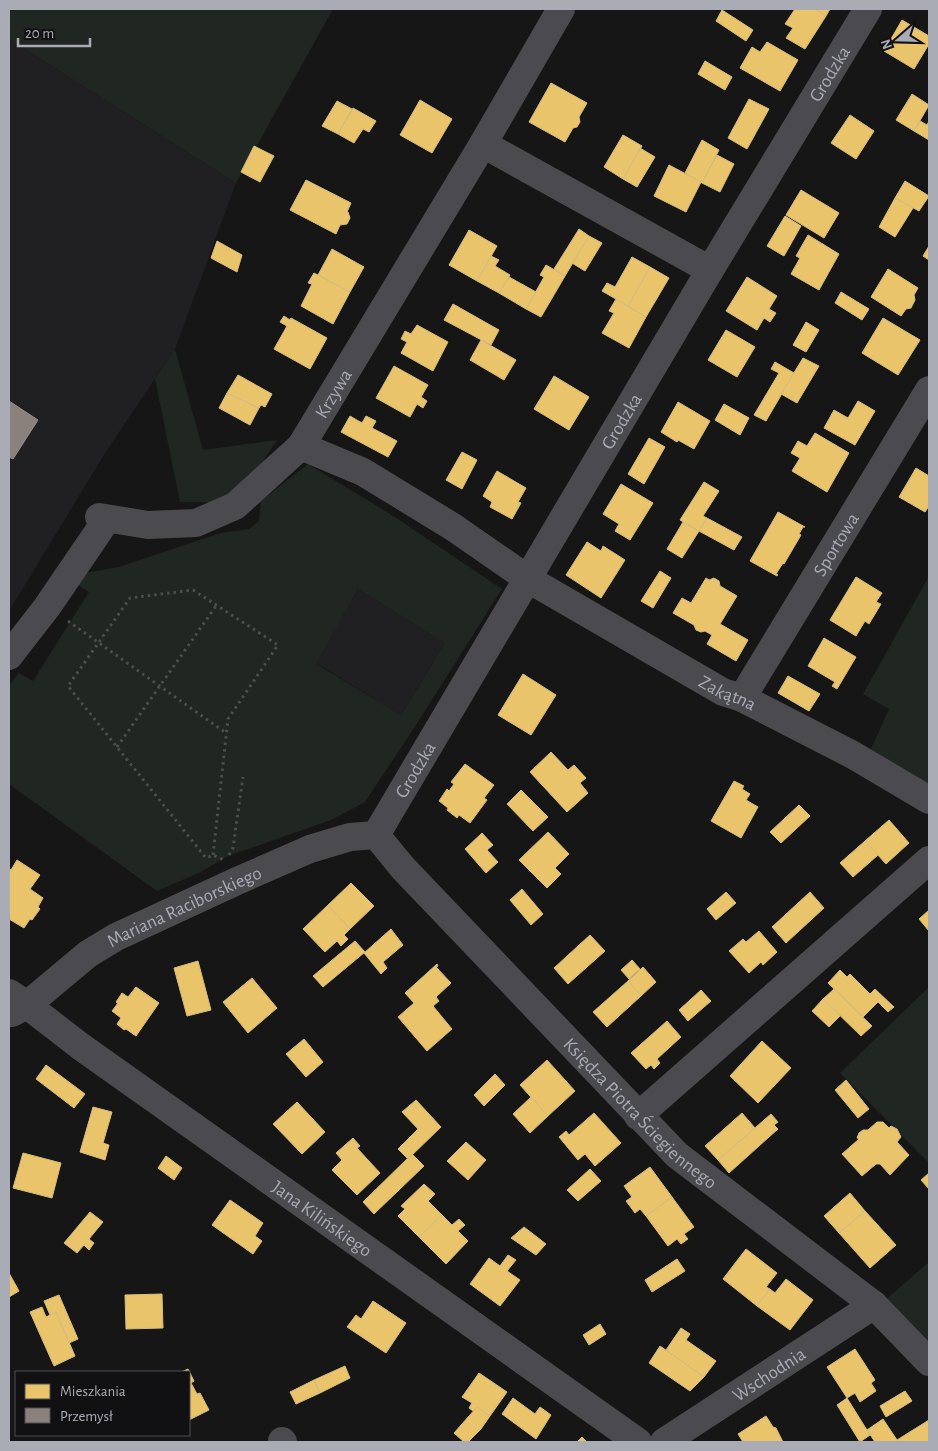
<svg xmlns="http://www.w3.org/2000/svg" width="938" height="1451" font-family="'Alegreya Sans',sans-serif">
<rect width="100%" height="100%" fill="#161616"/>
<path fill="#202022" d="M 9,39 L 236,183 L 175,349 L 107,450 L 9,611 Z
M 358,589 L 445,643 L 401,715 L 316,663 Z"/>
<path fill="#202622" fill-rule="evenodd" d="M 9,9 L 333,9 L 236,183 L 9,39 Z
M 175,349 L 203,450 L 277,440 L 252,478 L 221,502 L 180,502 L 155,379 Z
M 308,464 L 395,517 L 502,589 L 416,725 L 365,802 L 331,820 L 228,856 L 201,872 L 157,891 L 9,784 L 9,685 L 19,673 L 33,681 L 89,592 L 78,585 L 84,573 L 119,567 L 221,533 L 249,529 L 259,521 L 261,501 ZM 358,589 L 445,643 L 401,715 L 316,664 Z
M 929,576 L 929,786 L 870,751 L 889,709 L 863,694 Z
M 929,987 L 929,1159 L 927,1161 L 840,1073 Z
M 929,1262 L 929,1347 L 884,1301 Z"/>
<path fill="#e9c46a" stroke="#d6bc80" d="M 795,9 L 815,9 L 826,16 L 805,49 L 786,38 L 793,28 L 785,24 Z
M 815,9 L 830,9 L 826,16 Z
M 722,10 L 753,30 L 746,41 L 716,21 Z
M 902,20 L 929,36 L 929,44 L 914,69 L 884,51 Z
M 767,42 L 798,60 L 780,91 L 740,68 L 752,47 L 760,52 Z
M 705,61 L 732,77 L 725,90 L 698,74 Z
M 551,83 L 587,103 L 579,117 L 580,122 L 577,127 L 573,128 L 565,142 L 529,122 Z
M 912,94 L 929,105 L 914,131 L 896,120 Z
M 749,99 L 769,109 L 747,149 L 728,138 Z
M 420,100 L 452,119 L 432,153 L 400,135 Z
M 337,101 L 352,109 L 338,134 L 322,126 Z
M 353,108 L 376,121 L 369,132 L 363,129 L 354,143 L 338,134 Z
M 850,115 L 874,131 L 856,159 L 831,143 Z
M 920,121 L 927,125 L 929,121 L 929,140 L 914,131 Z
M 623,135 L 642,146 L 623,179 L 604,167 Z
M 702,140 L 719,150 L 702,183 L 685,173 Z
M 254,146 L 274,156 L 260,182 L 241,172 Z
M 640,148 L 655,157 L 637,187 L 623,179 Z
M 717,155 L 734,164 L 720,192 L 702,183 Z
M 669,165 L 701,182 L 686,212 L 654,196 Z
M 306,180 L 351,203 L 347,212 L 348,212 L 350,218 L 347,224 L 340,225 L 336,234 L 290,210 Z
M 905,181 L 929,196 L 919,211 L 895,198 Z
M 801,190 L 839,213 L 824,238 L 786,215 Z
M 895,198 L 913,208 L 895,237 L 879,227 Z
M 785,216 L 801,226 L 784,256 L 767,246 Z
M 579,229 L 589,236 L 565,276 L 554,269 Z
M 469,230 L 497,246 L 477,281 L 449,265 Z
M 808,235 L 839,254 L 819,290 L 791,274 L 800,258 L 796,256 Z
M 589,236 L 602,243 L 585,271 L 572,263 Z
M 217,241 L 242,255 L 237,272 L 211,258 Z
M 929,246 L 929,260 L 923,256 Z
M 332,249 L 364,267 L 350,292 L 318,275 Z
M 491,256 L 499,260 L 495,266 L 510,275 L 499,293 L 477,281 Z
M 632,257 L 650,267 L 628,306 L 602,291 L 607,283 L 615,287 Z
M 546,265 L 565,276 L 541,317 L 526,309 L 544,277 L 540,275 Z
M 650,267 L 669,278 L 646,317 L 628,306 Z
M 888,269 L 918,288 L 914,295 L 915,300 L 911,308 L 906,309 L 901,316 L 871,297 Z
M 314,273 L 350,292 L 333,324 L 301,306 L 312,284 L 308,283 Z
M 509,277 L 536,292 L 526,309 L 499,293 Z
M 747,277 L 777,296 L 769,309 L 776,313 L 770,322 L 764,318 L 757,330 L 726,311 Z
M 841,292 L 869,309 L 862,320 L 835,303 Z
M 616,299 L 646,317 L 629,348 L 602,333 L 614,313 L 609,311 Z
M 453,304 L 499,330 L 491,345 L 444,320 Z
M 284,316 L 290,320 L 291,318 L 327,338 L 310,369 L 274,349 L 287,326 L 280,322 Z
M 883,318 L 920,340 L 898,375 L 862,353 Z
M 806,322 L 819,330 L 806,352 L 793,345 Z
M 417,325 L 448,342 L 433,371 L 401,353 L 407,342 L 401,339 L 405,331 L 411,334 Z
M 726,330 L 755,347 L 737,377 L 708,360 Z
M 481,340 L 516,360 L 504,380 L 470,360 Z
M 803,358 L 819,366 L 797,403 L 781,394 Z
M 775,362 L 794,373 L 766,421 L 754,415 L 779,373 L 771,369 Z
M 394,366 L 428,385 L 421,397 L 427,401 L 423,408 L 417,404 L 410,417 L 376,398 Z
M 238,375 L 272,394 L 265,407 L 261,405 L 259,408 L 227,393 Z
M 554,376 L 589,397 L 569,430 L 534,409 Z
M 227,393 L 259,408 L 250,425 L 219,408 Z
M 858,401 L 875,411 L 855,445 L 824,428 L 834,410 L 848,418 Z
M 678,402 L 710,421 L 694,449 L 678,440 L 677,442 L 661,432 Z
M 724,404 L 749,418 L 740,435 L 715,420 Z
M 350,416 L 362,423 L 366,416 L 376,421 L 372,428 L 397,441 L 388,457 L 341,432 Z
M 815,433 L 849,453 L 827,492 L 792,471 L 800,458 L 791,453 L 798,441 L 807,446 Z
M 649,438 L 665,447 L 644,484 L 628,474 Z
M 462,452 L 477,460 L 462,489 L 446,480 Z
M 916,468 L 929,476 L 929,506 L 925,512 L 899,497 Z
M 497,471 L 526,488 L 518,502 L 521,503 L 512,519 L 490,507 L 492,502 L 483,496 Z
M 704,482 L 719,491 L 703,516 L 707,518 L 699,531 L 680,520 Z
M 621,484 L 653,503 L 630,540 L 615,531 L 619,524 L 603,514 Z
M 778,512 L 805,527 L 803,527 L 799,534 L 801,535 L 784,564 L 783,563 L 776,574 L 778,575 L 777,576 L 750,561 Z
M 707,518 L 742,537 L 734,550 L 699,531 Z
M 683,522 L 699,531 L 682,558 L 667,549 Z
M 587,542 L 601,551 L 603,546 L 625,560 L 601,598 L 566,575 Z
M 660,571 L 671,578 L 653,608 L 641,601 Z
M 856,577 L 882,593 L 876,602 L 881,604 L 869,624 L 865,621 L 856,636 L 830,620 Z
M 706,578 L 709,580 L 714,578 L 719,581 L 720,586 L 737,596 L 720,624 L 748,640 L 736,661 L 707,644 L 712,635 L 705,631 L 701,632 L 696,630 L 694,625 L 673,613 L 682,598 L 691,603 Z
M 824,638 L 856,657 L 837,689 L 832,686 L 835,682 L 808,666 Z
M 523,674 L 556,695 L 531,735 L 498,715 Z
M 788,676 L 820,694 L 809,711 L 778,693 Z
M 551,752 L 568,770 L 574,765 L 586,778 L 580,783 L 588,793 L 567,812 L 530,772 Z
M 465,764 L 494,785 L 484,798 L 487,800 L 470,823 L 459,815 L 457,818 L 447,810 L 448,808 L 439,801 L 447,789 L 449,791 L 454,784 L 451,782 Z
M 734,781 L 744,786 L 742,789 L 750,794 L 746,800 L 758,807 L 741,838 L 711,821 Z
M 521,790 L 548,817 L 533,831 L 507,804 Z
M 799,805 L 810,816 L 781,843 L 770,832 Z
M 889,820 L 909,843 L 886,864 L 865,841 Z
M 548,832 L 569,854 L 555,868 L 561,874 L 547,888 L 519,860 Z
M 482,833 L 493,845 L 487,850 L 498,862 L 486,873 L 465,849 Z
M 865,841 L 878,855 L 853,877 L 840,863 Z
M 17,860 L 40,875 L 30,889 L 43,898 L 38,907 L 40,909 L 32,920 L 30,919 L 24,928 L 9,919 L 9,869 L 11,870 Z
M 351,883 L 374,906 L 350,929 L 328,905 Z
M 522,889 L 543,914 L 531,925 L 510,900 Z
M 726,892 L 736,903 L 716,920 L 707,909 Z
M 810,892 L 824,908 L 786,943 L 772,927 Z
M 328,905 L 350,929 L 344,935 L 348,939 L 341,946 L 337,941 L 325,952 L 303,929 Z
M 929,910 L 929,931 L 919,919 Z
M 391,929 L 403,945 L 383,962 L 387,968 L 381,974 L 364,953 Z
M 759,931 L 777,952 L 763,965 L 761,962 L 749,973 L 729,951 L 743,939 L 746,942 Z
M 590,935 L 605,951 L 568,984 L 554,968 Z
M 355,941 L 365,952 L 323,987 L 313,976 Z
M 632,960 L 640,969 L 629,979 L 621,970 Z
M 198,961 L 211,1010 L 187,1016 L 174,968 Z
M 437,964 L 438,966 L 436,967 L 451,983 L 436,997 L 439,1001 L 433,1006 L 452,1029 L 427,1051 L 398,1017 L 414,1003 L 405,993 Z
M 643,967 L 656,982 L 641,996 L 628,981 Z
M 840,970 L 847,977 L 850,974 L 870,994 L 875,989 L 894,1007 L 888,1012 L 878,1002 L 863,1017 L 828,983 Z
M 252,978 L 277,1008 L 248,1033 L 223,1002 Z
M 628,981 L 641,996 L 607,1027 L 593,1012 Z
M 136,987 L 159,1003 L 136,1036 L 126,1029 L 124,1030 L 117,1024 L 121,1018 L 112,1011 L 118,1003 L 116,1002 L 122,993 L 128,997 Z
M 834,989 L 872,1026 L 861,1036 L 823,999 Z
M 701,990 L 711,1001 L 688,1021 L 679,1010 Z
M 823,999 L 840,1016 L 829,1027 L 812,1011 Z
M 667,1021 L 681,1037 L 657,1059 L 660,1063 L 654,1069 L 651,1065 L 646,1069 L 631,1053 Z
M 304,1039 L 323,1062 L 306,1077 L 286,1054 Z
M 762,1041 L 791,1068 L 758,1103 L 730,1076 Z
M 547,1060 L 575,1091 L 548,1116 L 520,1085 Z
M 46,1065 L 85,1094 L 74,1108 L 36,1079 Z
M 495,1074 L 505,1085 L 484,1106 L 474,1095 Z
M 846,1080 L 869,1109 L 858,1118 L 835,1090 Z
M 531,1097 L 548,1116 L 530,1133 L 513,1114 Z
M 416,1100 L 441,1127 L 408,1159 L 398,1149 L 418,1129 L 402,1112 Z
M 297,1102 L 325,1132 L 302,1154 L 273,1124 Z
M 93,1107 L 112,1112 L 103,1143 L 109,1145 L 105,1160 L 80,1152 Z
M 594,1113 L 621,1143 L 595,1166 L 585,1154 L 578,1160 L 559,1137 L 566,1131 L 569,1135 Z
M 742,1113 L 755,1128 L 718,1160 L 705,1146 Z
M 771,1114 L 778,1122 L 774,1125 L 778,1129 L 729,1173 L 718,1160 Z
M 877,1122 L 883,1122 L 889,1128 L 891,1126 L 897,1129 L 901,1137 L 897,1142 L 909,1155 L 890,1175 L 880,1164 L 876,1164 L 862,1176 L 842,1154 L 859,1139 L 857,1138 L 859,1133 L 863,1130 L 868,1130 Z
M 353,1138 L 360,1146 L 357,1148 L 380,1173 L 357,1195 L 332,1170 L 342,1160 L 336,1153 Z
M 466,1142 L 486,1160 L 468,1180 L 447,1161 Z
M 23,1153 L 61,1163 L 52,1198 L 13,1188 Z
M 412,1154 L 424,1166 L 374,1214 L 363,1202 Z
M 166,1156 L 182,1168 L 174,1180 L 158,1168 Z
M 650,1167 L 672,1197 L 646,1216 L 640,1209 L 635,1213 L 626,1201 L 632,1197 L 624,1186 Z
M 590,1169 L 601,1181 L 578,1201 L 567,1190 Z
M 929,1173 L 929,1189 L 921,1180 Z
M 424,1184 L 435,1194 L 428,1201 L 442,1215 L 419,1237 L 398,1216 L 405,1209 L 401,1206 Z
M 850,1193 L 865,1211 L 839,1233 L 824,1216 Z
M 672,1197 L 694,1227 L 684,1234 L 688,1239 L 681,1244 L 677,1239 L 668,1246 L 646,1216 Z
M 230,1200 L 263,1223 L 255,1236 L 262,1241 L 253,1254 L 212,1225 Z
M 865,1211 L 896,1245 L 870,1268 L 839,1233 Z
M 90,1212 L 103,1222 L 89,1239 L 94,1243 L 89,1250 L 84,1245 L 77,1253 L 64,1243 Z
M 442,1215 L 452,1225 L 459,1219 L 465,1225 L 458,1231 L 468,1241 L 446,1264 L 419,1237 Z
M 524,1227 L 546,1244 L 536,1255 L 511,1238 Z
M 746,1249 L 777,1273 L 766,1287 L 770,1289 L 757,1306 L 723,1279 Z
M 508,1255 L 516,1260 L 507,1271 L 520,1280 L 500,1306 L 470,1284 L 489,1258 L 500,1266 Z
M 677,1259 L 685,1271 L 652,1292 L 645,1280 Z
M 9,1273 L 19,1291 L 9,1297 Z
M 786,1279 L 813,1300 L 790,1330 L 757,1306 L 770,1289 L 775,1293 Z
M 162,1294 L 163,1328 L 126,1329 L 125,1295 Z
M 59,1295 L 78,1339 L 69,1343 L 56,1312 L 50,1315 L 44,1301 Z
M 373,1301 L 406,1323 L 386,1353 L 347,1327 L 356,1315 L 361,1319 Z
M 42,1307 L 46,1317 L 56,1312 L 75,1356 L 54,1366 L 30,1312 Z
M 600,1324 L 606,1334 L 589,1345 L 583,1335 Z
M 681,1328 L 690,1334 L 686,1340 L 716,1361 L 704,1377 L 666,1350 Z
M 660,1346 L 704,1377 L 690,1391 L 649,1363 Z
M 855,1349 L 875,1380 L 871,1383 L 876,1391 L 860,1402 L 855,1393 L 847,1398 L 827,1367 Z
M 345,1366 L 350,1378 L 320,1393 L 314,1380 Z
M 188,1369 L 194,1381 L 191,1383 L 197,1394 L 200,1393 L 209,1410 L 189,1420 L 189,1372 L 181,1372 Z
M 479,1373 L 507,1392 L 490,1416 L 477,1407 L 473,1411 L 469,1408 L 472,1403 L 462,1397 Z
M 314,1380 L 320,1393 L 296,1404 L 290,1392 Z
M 905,1391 L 912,1401 L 886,1417 L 880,1406 Z
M 513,1398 L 535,1414 L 540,1407 L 551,1415 L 536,1439 L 502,1414 Z
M 847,1398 L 870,1435 L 860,1442 L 837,1405 Z
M 477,1407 L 490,1416 L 481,1429 L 468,1442 L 464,1442 L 454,1433 Z
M 766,1416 L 773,1427 L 776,1428 L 783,1442 L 743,1442 L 738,1434 Z
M 883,1419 L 897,1440 L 929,1420 L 929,1442 L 875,1442 L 867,1430 Z
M 582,1437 L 587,1442 L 577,1442 Z"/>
<path fill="#8a817c" stroke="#938e8d" d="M 9,401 L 38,420 L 13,459 L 9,457 Z"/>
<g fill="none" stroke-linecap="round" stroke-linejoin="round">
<path stroke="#4c4d4f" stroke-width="3" stroke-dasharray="2.5 4" stroke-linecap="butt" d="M 68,621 L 226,733
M 117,747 L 216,606
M 213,855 L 228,719 L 278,645 L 193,590 L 130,598 L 68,686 L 206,858 L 213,855 L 224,860
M 229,855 L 233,848 L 243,777"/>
<g stroke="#4b4b4f" stroke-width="28">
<path d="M 483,144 L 710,270"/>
<path id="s1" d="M 301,446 L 363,472 L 453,527 L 528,579 L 723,692 L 742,698 L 853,755 L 929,800"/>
<path id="s2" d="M 99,517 L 148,525 L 196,523 L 235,506 L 301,446 L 483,144 L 561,9"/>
<path d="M 9,656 L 47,607 L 107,519"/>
<path id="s3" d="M 742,698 L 929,390"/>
<path id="s4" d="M 376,835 L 710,270 L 868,9"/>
<path id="s5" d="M 376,835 L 403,868 L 677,1155 L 874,1305 L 929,1362"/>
<path id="s6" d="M 9,993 L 27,1005 L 80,1046 L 638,1442"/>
<path id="s7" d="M 12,1013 L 27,1005 L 88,954 L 116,937 L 237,881 L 310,849 L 350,837 L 376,835"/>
<path d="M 638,1116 L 929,860"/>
<path d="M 282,1441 L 283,1442"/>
<path id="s8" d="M 664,1442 L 874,1305"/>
</g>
</g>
<g text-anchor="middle" stroke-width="5" stroke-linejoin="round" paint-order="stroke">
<g font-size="19" fill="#a9abb5" stroke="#111012">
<text dy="7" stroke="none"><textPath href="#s4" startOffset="886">Grodzka</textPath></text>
<text dy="7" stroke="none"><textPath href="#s2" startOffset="291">Krzywa</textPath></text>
<text dy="7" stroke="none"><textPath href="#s4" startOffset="481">Grodzka</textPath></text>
<text dy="7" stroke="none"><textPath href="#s3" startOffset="180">Sportowa</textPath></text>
<text dy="7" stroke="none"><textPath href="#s1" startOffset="494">Zakątna</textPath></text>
<text dy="7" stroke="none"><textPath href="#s4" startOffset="76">Grodzka</textPath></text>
<text dy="7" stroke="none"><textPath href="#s7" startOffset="204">Mariana Raciborskiego</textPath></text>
<text dy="7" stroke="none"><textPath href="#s5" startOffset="384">Księdza Piotra Ściegiennego</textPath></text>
<text dy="7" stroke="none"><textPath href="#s6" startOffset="386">Jana Kilińskiego</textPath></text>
<text dy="7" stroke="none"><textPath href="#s8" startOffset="125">Wschodnia</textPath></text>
</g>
</g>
<rect width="938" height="1451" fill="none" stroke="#a9abb5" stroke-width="20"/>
<rect x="15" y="1371" width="175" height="65" fill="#111012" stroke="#4e4e53"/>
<rect x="25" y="1384" width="25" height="15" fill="#e9c46a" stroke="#4e4e53"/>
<text x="60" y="1396" font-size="15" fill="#a9abb5">Mieszkania</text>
<rect x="25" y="1408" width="25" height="15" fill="#8a817c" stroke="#4e4e53"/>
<text x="60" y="1421" font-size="15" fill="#a9abb5">Przemysł</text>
<g transform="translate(898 40) rotate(250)" stroke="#111012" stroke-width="4" paint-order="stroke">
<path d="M0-4L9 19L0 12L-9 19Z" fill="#a9abb5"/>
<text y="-8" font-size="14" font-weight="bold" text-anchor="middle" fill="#a9abb5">N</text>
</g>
<path d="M18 38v8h72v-8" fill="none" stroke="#a9abb5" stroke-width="2.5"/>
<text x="25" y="38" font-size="15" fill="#a9abb5" stroke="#111012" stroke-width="4" paint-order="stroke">20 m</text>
</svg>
